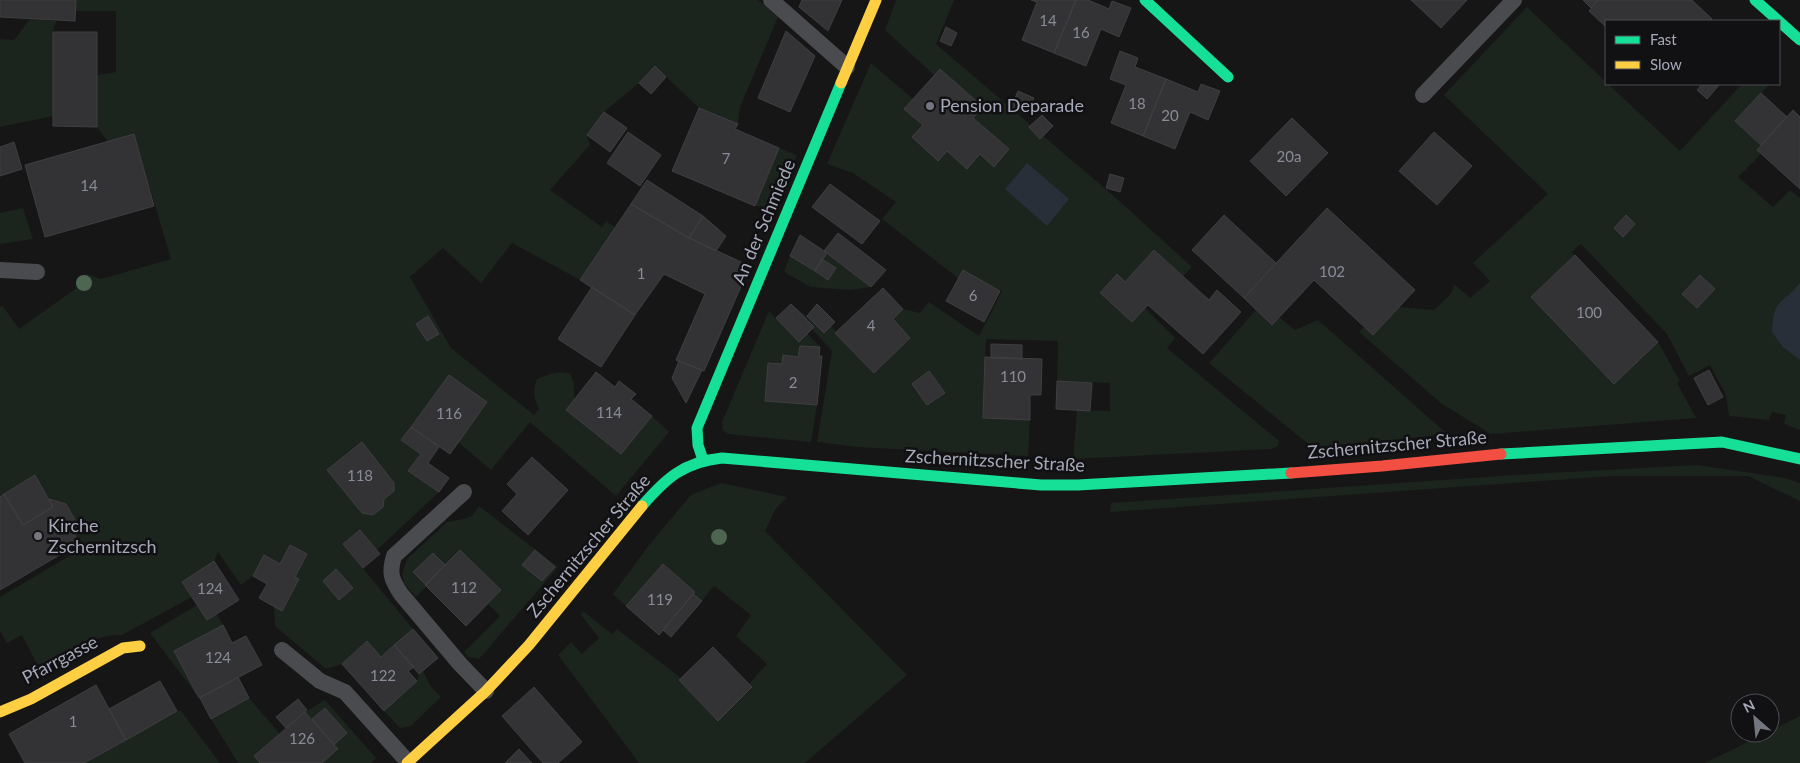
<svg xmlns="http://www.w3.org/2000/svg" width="1800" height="763" font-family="Lato,sans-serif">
<rect width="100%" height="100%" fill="#161616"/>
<path fill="#1c241e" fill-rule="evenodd" d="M 76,0 L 758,0 L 778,17 L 740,107 L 738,124 L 699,108 L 655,66 L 639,83 L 604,112 L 587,135 L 590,145 L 550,190 L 602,227 L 606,221 L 616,228 L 580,280 L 512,243 L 481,283 L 443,248 L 410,277 L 451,348 L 534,415 L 539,409 C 533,398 533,390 537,379 C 548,375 558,370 570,374 L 574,383 L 574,400 L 566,410 L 621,454 L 652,416 L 669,432 L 616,496 L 530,422 L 491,470 L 458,442 L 487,402 L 449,375 L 401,440 L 421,454 L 409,472 L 439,492 L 377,550 L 360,530 L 343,544 L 413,629 L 381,657 L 367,641 L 342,664 L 326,669 L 275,626 L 274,606 L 282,611 L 299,579 L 295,577 L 290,545 L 280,564 L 264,556 L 253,576 L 241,585 L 218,552 L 214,561 L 182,582 L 192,597 L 122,635 C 96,633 62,656 39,668 L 22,635 L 7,643 L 0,631 L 0,597 L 76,552 L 73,547 L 78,525 L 66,504 L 49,499 L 35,476 L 0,497 L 0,307 L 2,305 L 19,329 L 75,289 L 77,279 L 87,274 L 101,279 L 171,259 L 134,135 L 108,142 L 97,127 L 97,75 L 116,72 L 116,11 L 75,11 Z
M 896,0 L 954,0 L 936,44 L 1116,198 L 1192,267 L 1183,276 L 1154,250 L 1125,282 L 1117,274 L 1100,294 L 1132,322 L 1145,308 L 1175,338 L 1167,348 L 1279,441 L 1278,446 L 1272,449 L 1073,459 L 1077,410 L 1110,411 L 1110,383 L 1057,381 L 1058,341 L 986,339 L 983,417 L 1030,420 L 1028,456 L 858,447 L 817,442 L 832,351 L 812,329 L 814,327 L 791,304 L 807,316 L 824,333 L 831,326 L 874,373 L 910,338 L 893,319 L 903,309 L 920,313 L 929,302 L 979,336 L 1002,291 L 963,271 L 958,278 L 882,219 L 896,202 L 853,173 L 827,164 L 871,63 L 913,99 L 934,75 L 885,30 Z
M 1527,7 L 1606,82 L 1606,84 L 1608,84 L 1680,151 L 1742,84 L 1770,84 L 1735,121 L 1761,145 L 1757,150 L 1761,154 L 1738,177 L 1773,207 L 1790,190 L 1800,198 L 1800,430 L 1784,424 L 1786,415 L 1772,412 L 1769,420 L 1729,416 L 1726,395 L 1710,365 L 1689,376 L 1667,334 L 1581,244 L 1572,252 L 1575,255 L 1532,297 L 1614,384 L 1658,342 L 1680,381 L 1677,383 L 1696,418 L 1491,434 L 1442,404 L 1359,332 L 1364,327 L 1373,335 L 1399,307 L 1434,310 L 1450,295 L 1455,285 L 1470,298 L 1490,281 L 1473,263 L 1548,194 L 1444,95 ZM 1700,275 L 1715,289 L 1697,308 L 1682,294 Z
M 30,19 L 56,21 L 53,32 L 53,116 L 0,127 L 0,39 L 14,40 Z
M 779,148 L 797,155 L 773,211 L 755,205 Z
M 23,208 L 33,239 L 0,244 L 0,213 Z
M 827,253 L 871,287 L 850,290 L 811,287 L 784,272 L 790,256 L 827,279 L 836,268 L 822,259 Z
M 1256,310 L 1272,324 L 1279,317 L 1295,330 L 1318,320 L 1445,432 L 1431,436 L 1319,447 L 1307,443 L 1209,363 Z
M 769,311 L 799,342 L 807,333 L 820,347 L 800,346 L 798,357 L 783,355 L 782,364 L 768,363 L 765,401 L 817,405 L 811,442 L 728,434 L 723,430 L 722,422 Z
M 1697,465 L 1785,478 L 1800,483 L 1800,501 L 1748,476 L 1611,476 L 1110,512 L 1111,503 L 1531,474 Z
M 721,483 L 787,497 L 775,510 L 765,531 L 907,675 L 805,763 L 639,763 L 558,655 L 571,642 L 582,654 L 599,638 L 581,615 L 583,611 L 612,634 L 617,629 L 681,678 L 679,680 L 718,721 L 752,688 L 749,684 L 767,664 L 736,636 L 751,615 L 714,586 L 702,601 L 693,594 L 695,592 L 663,564 L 626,606 L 613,594 L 649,545 L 691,495 Z
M 479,506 L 558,567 L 479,659 L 468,657 L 464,652 L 500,616 L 488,604 L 501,590 L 460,550 L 445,565 L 433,553 L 413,572 L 426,585 L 426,587 L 416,597 L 404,583 L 402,574 L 407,559 L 447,522 L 464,519 L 472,516 Z
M 197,605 L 207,620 L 217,614 L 223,625 L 174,651 L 199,698 L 150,633 Z
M 423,671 L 431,687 L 441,697 L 411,726 L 400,728 L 384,711 L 417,681 L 419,674 Z
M 249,698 L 280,734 L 260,763 L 238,763 L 211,719 Z
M 325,700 L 376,758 L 371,763 L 322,763 L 338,750 L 334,745 L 347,733 L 325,708 L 312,719 L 305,712 Z
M 177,711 L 181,711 L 220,763 L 84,763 Z
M 1800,716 L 1800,763 L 1705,763 L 1766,733 L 1770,733 L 1770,731 Z"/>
<path fill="#282f39" d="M 1027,163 L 1069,199 L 1047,226 L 1005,189 Z
M 1799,284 L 1800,284 L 1800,360 L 1783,347 L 1772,332 C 1774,297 1780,307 1799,284 Z"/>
<path fill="#333335" stroke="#3f3f43" d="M 0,0 L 76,0 L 75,21 L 0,17 Z
M 802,0 L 842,0 L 828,31 L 799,7 Z
M 1031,0 L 1076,0 L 1054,53 L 1022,40 L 1037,2 Z
M 1076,0 L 1088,0 L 1109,9 L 1112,1 L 1131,8 L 1119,37 L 1101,29 L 1086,66 L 1054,53 Z
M 1411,0 L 1467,0 L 1441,28 Z
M 1583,0 L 1598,0 L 1591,8 Z
M 1598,0 L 1692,0 L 1712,19 L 1709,21 L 1606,21 L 1606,27 L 1589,11 Z
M 946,27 L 957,33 L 951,46 L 940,41 Z
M 786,31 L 815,56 L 790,112 L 758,98 Z
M 53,32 L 97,32 L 97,127 L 53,126 Z
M 1120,51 L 1138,58 L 1135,67 L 1166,79 L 1143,136 L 1111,123 L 1126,85 L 1110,79 Z
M 655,66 L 666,77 L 651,94 L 639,83 Z
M 940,69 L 983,107 L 973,118 L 1009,149 L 994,167 L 980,154 L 967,169 L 947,151 L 938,161 L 912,137 L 923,125 L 904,109 Z
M 1166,79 L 1198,92 L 1201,84 L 1220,91 L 1208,120 L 1190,112 L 1175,149 L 1143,136 Z
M 1702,84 L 1720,84 L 1707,99 L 1697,90 Z
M 1018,91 L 1034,98 L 1026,114 L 1011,108 Z
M 1761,93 L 1787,117 L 1761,145 L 1735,121 Z
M 699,108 L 738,124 L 735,129 L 779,148 L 755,206 L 672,171 Z
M 1793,110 L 1800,117 L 1800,189 L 1757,150 Z
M 604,112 L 627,128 L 610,152 L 587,135 Z
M 1042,115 L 1053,126 L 1040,139 L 1029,127 Z
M 1292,118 L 1328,153 L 1286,196 L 1250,161 Z
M 628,132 L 661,155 L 640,186 L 607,163 Z
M 1434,132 L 1472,166 L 1437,205 L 1399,171 Z
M 134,134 L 154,206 L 45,237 L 25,165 Z
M 14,142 L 22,169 L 0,176 L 0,147 Z
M 1110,174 L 1124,178 L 1120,192 L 1106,188 Z
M 647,180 L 703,216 L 689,238 L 631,204 Z
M 830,184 L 880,221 L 862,244 L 812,207 Z
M 631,204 L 689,238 L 750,266 L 704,371 L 676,360 L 705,294 L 664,274 L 635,315 L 580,280 Z
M 1327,208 L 1415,290 L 1373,335 L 1314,280 L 1272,325 L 1244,298 Z
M 1224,215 L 1276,263 L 1244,298 L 1192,250 Z
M 1626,215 L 1635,224 L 1623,237 L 1614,228 Z
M 703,216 L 726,236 L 716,251 L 689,238 Z
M 838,233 L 886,270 L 871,287 L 824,251 Z
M 800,235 L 827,253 L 815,271 L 790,256 Z
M 1154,250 L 1209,300 L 1217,290 L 1241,312 L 1203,354 L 1148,305 L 1132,322 L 1100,293 L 1117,274 L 1125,282 Z
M 1575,255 L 1658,342 L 1614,384 L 1531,297 Z
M 822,259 L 836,268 L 828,280 L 815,271 Z
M 963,270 L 1000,291 L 984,322 L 946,301 Z
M 1700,275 L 1715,289 L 1697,308 L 1682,294 Z
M 592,287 L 635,315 L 601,367 L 558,339 Z
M 883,288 L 903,309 L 893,319 L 910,338 L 874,373 L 835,333 Z
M 791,304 L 814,327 L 799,342 L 776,318 Z
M 817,304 L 835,322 L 824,333 L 807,316 Z
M 428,316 L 439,334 L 427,341 L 416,324 Z
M 991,344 L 1022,345 L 1022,359 L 991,358 Z
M 800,346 L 820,347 L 819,356 L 822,356 L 817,405 L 765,401 L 768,363 L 782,364 L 783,355 L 798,357 Z
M 985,357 L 1042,359 L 1041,395 L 1030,395 L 1030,420 L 983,418 Z
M 679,361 L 702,370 L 686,403 L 672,378 Z
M 1709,370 L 1723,397 L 1708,405 L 1694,378 Z
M 929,371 L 945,393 L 927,405 L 912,384 Z
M 596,372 L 615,387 L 619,381 L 636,394 L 631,399 L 652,416 L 621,454 L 566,410 Z
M 449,375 L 487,402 L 450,454 L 411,427 Z
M 1057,381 L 1092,383 L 1090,411 L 1056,409 Z
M 411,427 L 439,447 L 428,463 L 449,478 L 439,492 L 408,471 L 421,454 L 401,440 Z
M 362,442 L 394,483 L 394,491 L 384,499 L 383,507 L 373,515 L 362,513 L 327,470 Z
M 532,457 L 568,490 L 528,535 L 502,511 L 517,494 L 507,484 Z
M 35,475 L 53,507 L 23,525 L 4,494 Z
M 4,494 L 23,525 L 53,507 L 49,499 L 66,504 L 78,525 L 73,547 L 0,590 L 0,497 Z
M 360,530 L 380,554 L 363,568 L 343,544 Z
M 290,545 L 307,554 L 295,577 L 299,579 L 282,611 L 259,598 L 267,584 L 253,576 L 264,555 L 280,564 Z
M 460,550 L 501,590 L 466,626 L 425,585 Z
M 535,550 L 555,567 L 542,581 L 522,565 Z
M 433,553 L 445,565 L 426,585 L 413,572 Z
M 214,561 L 239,600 L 207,620 L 182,582 Z
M 663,564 L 695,592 L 659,635 L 626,606 Z
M 336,569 L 353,588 L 339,600 L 323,581 Z
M 693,594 L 702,601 L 671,637 L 663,630 Z
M 223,625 L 232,643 L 246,636 L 262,665 L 199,698 L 174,651 Z
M 413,629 L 438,658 L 419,674 L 394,645 Z
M 367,641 L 381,657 L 394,645 L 414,667 L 408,671 L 417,681 L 384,711 L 342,664 Z
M 713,647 L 752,687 L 718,721 L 679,680 Z
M 238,677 L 249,698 L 211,719 L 200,698 Z
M 160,681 L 177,711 L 126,740 L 109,709 Z
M 96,685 L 126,740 L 84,763 L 25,763 L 9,734 Z
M 534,687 L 582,742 L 558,763 L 543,763 L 502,716 Z
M 298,699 L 307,710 L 286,728 L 276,717 Z
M 325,708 L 347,733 L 334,745 L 312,719 Z
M 305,712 L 338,749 L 322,763 L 260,763 L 254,756 Z
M 519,749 L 532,763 L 505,763 Z"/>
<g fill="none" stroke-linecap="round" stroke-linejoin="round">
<path stroke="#4a4b4f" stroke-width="16" d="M 771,0 L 847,67
M 1423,95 L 1514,0
M 0,270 L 37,272
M 464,492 L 394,556 C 389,573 391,579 401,594 L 460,664 L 486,691
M 282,650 L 320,681 L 345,692 L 408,762"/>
<path stroke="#16e098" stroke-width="11" d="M 1145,0 L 1228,77
M 1755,0 L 1800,40
M 1501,454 L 1722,442 L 1800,459
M 703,460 L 698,445 L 697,428 L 841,83
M 642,506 C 666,478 684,462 722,458 L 1041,485 L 1078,485 L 1291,473"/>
<path stroke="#ffcf43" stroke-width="11" d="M 841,83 L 876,0
M 0,712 L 31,699 L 123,648 L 140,646
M 407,763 L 486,691 L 529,645 L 642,506"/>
<path stroke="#f24e42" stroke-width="11" d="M 1291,473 L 1382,466 L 1501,454"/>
</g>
<g fill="#4e6552">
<circle cx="84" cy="283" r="8"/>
<circle cx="719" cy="537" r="8"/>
</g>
<g fill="#747680" stroke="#111012" stroke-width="2">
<circle cx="930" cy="106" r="5"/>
<circle cx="38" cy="536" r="5"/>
</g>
<g text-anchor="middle" stroke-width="5" stroke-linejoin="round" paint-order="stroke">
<g font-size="15" fill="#898c98">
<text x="1048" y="26">14</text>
<text x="1081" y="38">16</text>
<text x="1137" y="109">18</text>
<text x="1170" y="121">20</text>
<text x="1289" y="162">20a</text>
<text x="726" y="164">7</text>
<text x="89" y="191">14</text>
<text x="1332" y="277">102</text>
<text x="641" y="279">1</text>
<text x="973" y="301">6</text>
<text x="1589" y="318">100</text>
<text x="871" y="331">4</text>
<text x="1013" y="382">110</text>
<text x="793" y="388">2</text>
<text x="609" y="418">114</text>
<text x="449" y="419">116</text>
<text x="360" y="481">118</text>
<text x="464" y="593">112</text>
<text x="210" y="594">124</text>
<text x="660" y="605">119</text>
<text x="218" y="663">124</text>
<text x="383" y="681">122</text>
<text x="73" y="727">1</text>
<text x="302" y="744">126</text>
</g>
<g font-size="18" fill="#a6a9b9" stroke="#111012" text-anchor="start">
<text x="940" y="112">Pension Deparade</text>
<text x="48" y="532">Kirche<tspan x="48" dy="21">Zschernitzsch</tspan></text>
</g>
<g font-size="18" fill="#a6a9b9" stroke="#111012">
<text transform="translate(764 222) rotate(-67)" y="6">An der Schmiede</text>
<text transform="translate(1397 445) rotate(-5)" y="6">Zschernitzscher Straße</text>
<text transform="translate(995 461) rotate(3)" y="6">Zschernitzscher Straße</text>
<text transform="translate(589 546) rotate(-50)" y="6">Zschernitzscher Straße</text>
<text transform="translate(60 660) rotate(-28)" y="6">Pfarrgasse</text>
</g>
</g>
<rect x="1605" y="20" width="175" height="65" fill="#111012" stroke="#4d4d55"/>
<rect x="1615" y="36" width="25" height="8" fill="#16e098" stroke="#4d4d55"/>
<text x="1650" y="45" font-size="15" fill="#a6a9b9">Fast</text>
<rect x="1615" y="61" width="25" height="8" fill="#ffcf43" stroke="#4d4d55"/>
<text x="1650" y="70" font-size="15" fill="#a6a9b9">Slow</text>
<g transform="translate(1755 718) rotate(333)"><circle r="24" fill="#111012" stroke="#4d4d55"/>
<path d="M0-4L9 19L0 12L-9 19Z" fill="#747680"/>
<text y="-8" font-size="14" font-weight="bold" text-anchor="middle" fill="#a6a9b9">N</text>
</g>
</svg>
